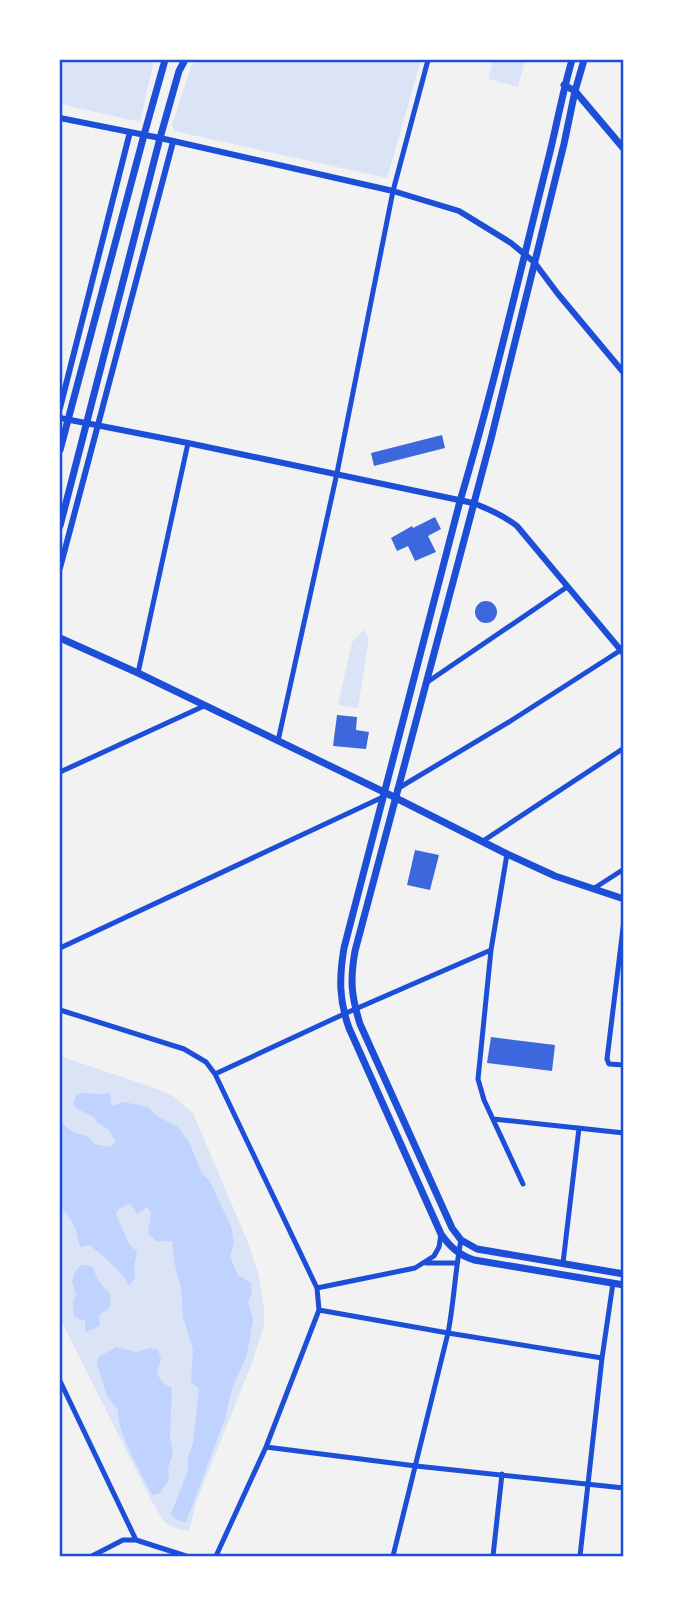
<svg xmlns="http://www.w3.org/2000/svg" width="683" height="1616" font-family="Helvetica,sans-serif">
<rect width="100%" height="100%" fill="#f2f2f2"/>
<path fill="#dbe4f7" d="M 60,60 L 154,60 L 140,122 L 60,104 Z
M 196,60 L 421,60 L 387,178 L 174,131 L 172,125 L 191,66 Z
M 493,60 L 525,60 L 518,87 L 488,79 Z
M 364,630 L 369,639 L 358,708 L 338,705 L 352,642 Z
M 60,1056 L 160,1090 L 173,1096 L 193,1113 L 247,1240 L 259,1276 L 264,1309 L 264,1326 L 252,1363 L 197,1500 L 189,1531 C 164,1529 162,1518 150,1498 L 60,1318 Z"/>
<path fill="#bfd3fe" d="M 83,1093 L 100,1094 L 110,1093 L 111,1104 L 114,1106 L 123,1102 L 148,1107 L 157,1116 L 178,1127 L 189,1142 L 202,1174 L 209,1180 L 231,1226 L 234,1243 L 230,1256 L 234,1267 L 238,1275 L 251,1283 L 252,1292 L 248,1302 L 253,1320 L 247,1355 L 232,1388 L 225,1419 L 186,1522 L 177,1520 L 171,1514 L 188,1470 L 188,1456 L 193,1444 L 199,1389 L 191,1382 L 193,1351 L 183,1317 L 181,1286 L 176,1271 L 172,1241 L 156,1241 L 148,1234 L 151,1212 L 147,1207 L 137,1214 L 130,1203 L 119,1209 L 116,1214 L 129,1244 L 137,1251 L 134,1268 L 135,1278 L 129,1286 C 126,1275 99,1252 89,1245 L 80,1247 L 76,1230 L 71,1220 L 60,1205 L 60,1121 L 71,1131 L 88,1137 L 94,1144 L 110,1147 L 116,1142 L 108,1129 L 97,1122 L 94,1117 L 77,1109 L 73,1104 L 77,1094 Z
M 81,1265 L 88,1265 L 93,1268 C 97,1278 101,1287 110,1293 C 111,1305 112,1308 100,1314 L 99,1318 L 100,1325 L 94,1329 L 85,1332 L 85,1321 L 74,1317 L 73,1302 L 76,1295 L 72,1281 L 75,1272 Z
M 116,1347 L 137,1352 L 150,1348 L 158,1350 L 161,1359 L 157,1374 L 163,1383 L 172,1388 L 170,1437 L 173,1454 L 168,1468 L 169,1480 L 159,1494 L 152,1495 C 142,1474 116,1431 118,1410 L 107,1396 L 97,1364 L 98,1357 Z"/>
<path fill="#3d67dc" d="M 442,435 L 445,448 L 374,466 L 371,453 Z
M 435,517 L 441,529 L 428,536 L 436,552 L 415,561 L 408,546 L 397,551 L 391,538 L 412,526 L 413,528 Z
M475 612a11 11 0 1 1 22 0a11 11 0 1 1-22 0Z
M 337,715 L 357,717 L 356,730 L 369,732 L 366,749 L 333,746 Z
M 415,850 L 439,855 L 430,890 L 407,885 Z
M 491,1037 L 555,1045 L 552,1071 L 487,1063 Z"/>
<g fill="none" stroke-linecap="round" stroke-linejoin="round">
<path stroke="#1d4ed8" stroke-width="5" d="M 138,673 L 188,443
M 426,683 L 567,587
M 278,741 L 337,473 L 393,191 L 428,60
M 60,772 L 204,706
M 397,789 L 509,722 L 621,650
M 483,841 L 624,748
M 507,854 L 491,950 L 478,1079 L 484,1100 L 523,1184
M 593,889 L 624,869
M 624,920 L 607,1059 L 609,1064 L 624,1065
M 60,948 L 383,797
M 60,1010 L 184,1049 L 206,1062 L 215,1074 L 317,1288 L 319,1310 L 266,1447 L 216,1556
M 215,1074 L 344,1014 L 491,950
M 493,1119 L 624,1133
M 426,1263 L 456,1263
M 563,1263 L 579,1128
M 317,1288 L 415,1268 L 434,1256 L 439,1247 L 441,1234
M 319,1310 L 448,1333 L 602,1358
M 60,1381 L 136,1540
M 266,1447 L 416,1466 L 624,1488
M 92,1556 L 123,1540 L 136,1540 L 186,1556
M 393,1556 L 448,1333 C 454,1302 455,1271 461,1240
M 493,1556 L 502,1474
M 580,1556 L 602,1358 L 613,1283"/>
<path stroke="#1d4ed8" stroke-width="6" d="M 60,118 L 160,138 L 393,191 L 459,211 L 511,243 L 534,262 L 558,294 L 624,373
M 60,408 L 130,132
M 60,418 L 188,443 L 473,503 C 489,509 503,515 517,526 L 624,654
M 60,568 L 173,142"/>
<path stroke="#1d4ed8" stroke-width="7" d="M 572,60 C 562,94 556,129 547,164 C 519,276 493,390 460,501 L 344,948 C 339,978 339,1000 349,1028 L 441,1234 C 450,1247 459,1255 474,1260 L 624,1285
M 584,60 L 575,91 L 564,144 L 491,439 L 355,951 C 350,980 351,995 360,1024 L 452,1228 L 461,1240 L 477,1249 L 624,1274
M 564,85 L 575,91 L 624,149
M 60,450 L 144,135 L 165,60
M 60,526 L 160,138 L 179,71 L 185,60
M 60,638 L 138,673 L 388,794 L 507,854 L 555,876 L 624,899"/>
</g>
<rect width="683" height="1616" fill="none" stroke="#ffffff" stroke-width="122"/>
<rect x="61" y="61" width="561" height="1494" fill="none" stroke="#1d4ed8" stroke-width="2.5"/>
</svg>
